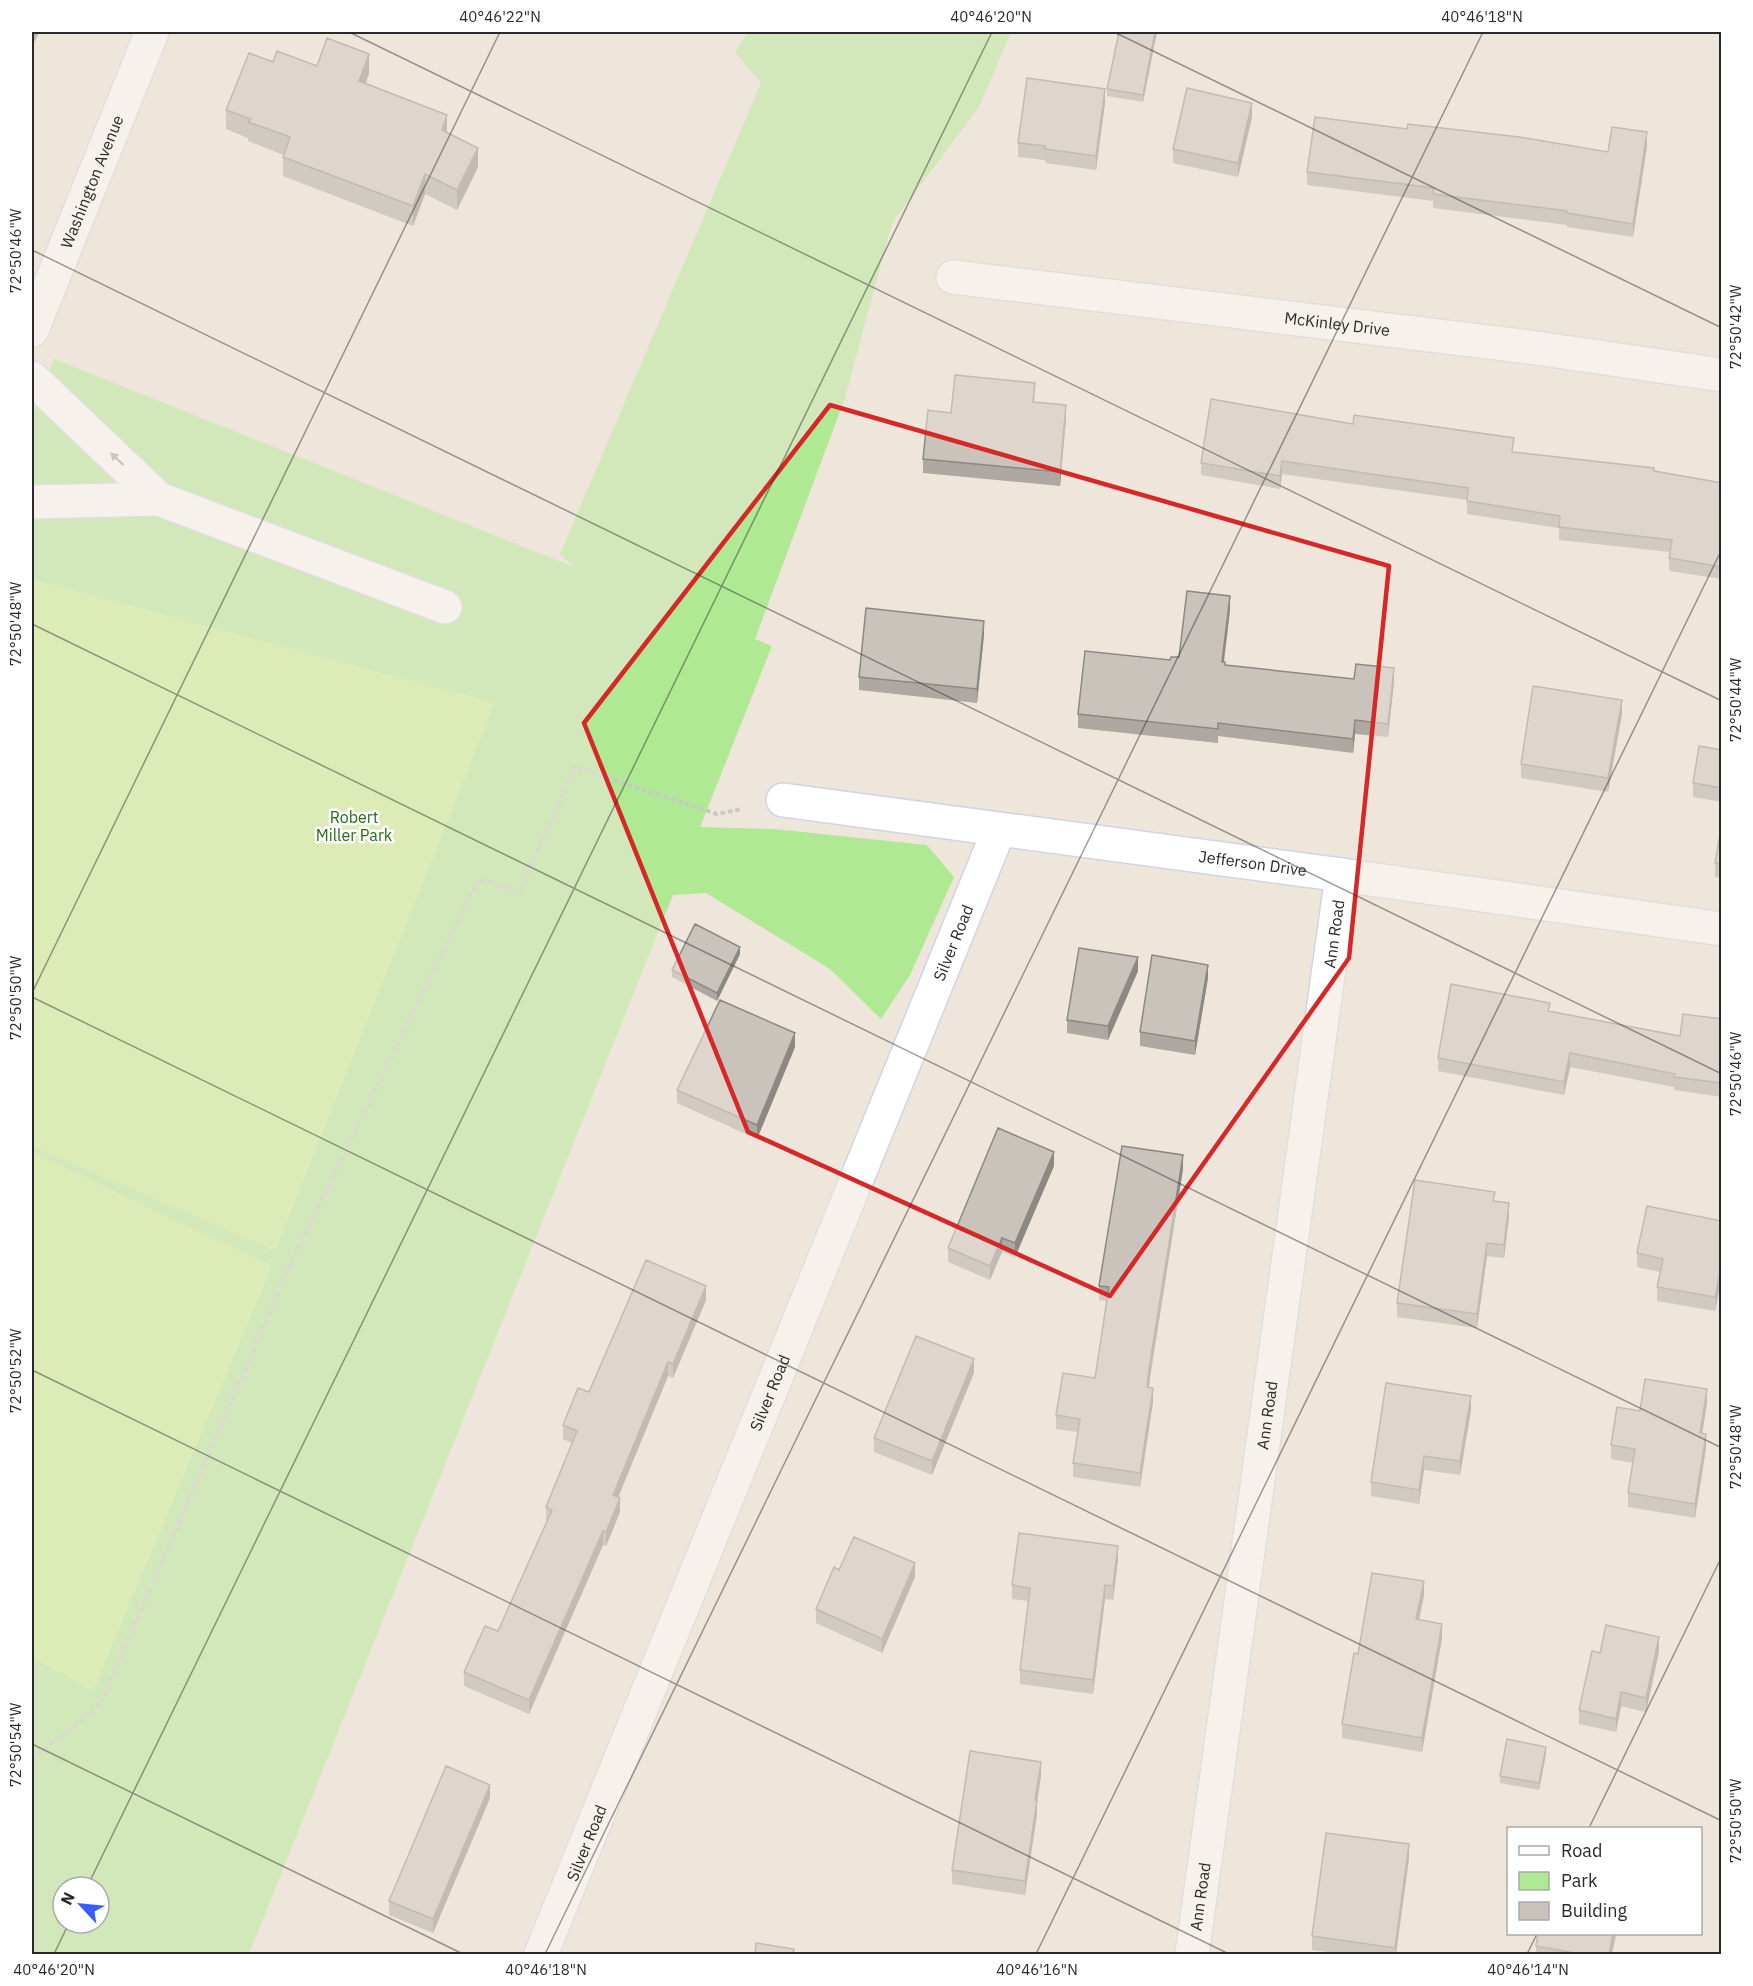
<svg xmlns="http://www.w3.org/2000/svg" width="1753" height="1986" font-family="'IBM Plex Sans',sans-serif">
<rect width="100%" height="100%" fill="#eee6db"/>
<path fill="#b0e993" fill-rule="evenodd" d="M 748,32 L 1011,32 L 979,107 L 892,223 L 845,398 L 755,639 L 772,646 L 700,827 L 774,829 L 927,845 L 954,877 L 910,975 L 881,1019 L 830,969 L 706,893 L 673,895 L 249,1954 L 32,1954 L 32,415 L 54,359 L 574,567 L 560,554 L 761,83 L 735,52 ZM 63,1887 L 99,1887 L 99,1923 L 63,1923 Z"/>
<path fill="#c7f28d" d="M 32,579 L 495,703 L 275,1251 L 32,1146 Z
M 32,1152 L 272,1266 L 93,1691 L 32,1658 Z"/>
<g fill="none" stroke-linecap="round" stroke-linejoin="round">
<g stroke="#d0d4e5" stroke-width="36">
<g id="minor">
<path id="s1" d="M 953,277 L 1529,347 L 1722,375"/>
<path id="s2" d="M 32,330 L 152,32"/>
<path d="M 32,378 L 159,499"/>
<path d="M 32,502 L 159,499 L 445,607"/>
<path id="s3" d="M 783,800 L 1342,875 L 1722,929"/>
<path id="s4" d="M 541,1954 L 999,830"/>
<path id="s5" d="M 1192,1954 L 1342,875"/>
</g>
</g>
<path stroke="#c8c8c8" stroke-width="4" stroke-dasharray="4.5 3" stroke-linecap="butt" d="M 32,1759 L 100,1705 L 295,1254 L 479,879 L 520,891 L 575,767 L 717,814 L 742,809"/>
<use href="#minor" stroke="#fff" stroke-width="33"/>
</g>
<path fill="#ada8a1" d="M 1119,32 L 1157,32 L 1143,102 L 1107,96 L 1107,89 Z
M 273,62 L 317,66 L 369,73 L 366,84 L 447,132 L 478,167 L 457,210 L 425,194 L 413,226 L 283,176 L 283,157 L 284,155 L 248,141 L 248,138 L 226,129 L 226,110 Z
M 1105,103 L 1096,170 L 1045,163 L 1045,160 L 1018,157 L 1018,143 Z
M 1252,117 L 1238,177 L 1173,163 L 1173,149 Z
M 1407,129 L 1608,152 L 1647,146 L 1633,237 L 1567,227 L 1567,225 L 1433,208 L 1433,201 L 1307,185 L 1307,172 Z
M 1035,397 L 1034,402 L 1066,419 L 1060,486 L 923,473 L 923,459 Z
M 1514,453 L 1654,471 L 1722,483 L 1722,579 L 1669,571 L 1669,558 L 1670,552 L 1559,540 L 1559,528 L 1467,514 L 1467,500 L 1282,474 L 1280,489 L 1201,475 L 1201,463 Z
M 1230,610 L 1224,662 L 1225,665 L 1354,679 L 1394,682 L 1388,737 L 1355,734 L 1353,753 L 1218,736 L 1218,743 L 1078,728 L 1078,714 L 1170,660 L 1179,657 Z
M 984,635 L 977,703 L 859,690 L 859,677 Z
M 1622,714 L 1608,792 L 1521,778 L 1521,764 Z
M 1722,750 L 1722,802 L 1693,797 L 1693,783 Z
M 1722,823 L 1722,878 L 1715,877 L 1715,863 Z
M 740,954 L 717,1001 L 672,977 L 672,970 Z
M 1138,971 L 1108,1040 L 1067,1033 L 1067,1020 Z
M 1208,978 L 1195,1055 L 1140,1046 L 1140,1032 Z
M 1550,1011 L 1680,1036 L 1722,1019 L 1722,1097 L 1674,1090 L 1674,1087 L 1570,1067 L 1564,1095 L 1438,1071 L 1438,1058 Z
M 795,1047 L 757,1139 L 677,1103 L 677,1090 Z
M 1054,1166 L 1015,1257 L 1002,1252 L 990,1280 L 948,1262 L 948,1248 Z
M 1183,1169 L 1150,1377 L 1149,1387 L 1153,1402 L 1140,1487 L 1073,1477 L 1073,1463 L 1078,1432 L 1056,1429 L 1056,1415 L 1095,1378 L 1106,1301 L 1099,1300 L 1099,1286 Z
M 1495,1201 L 1509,1217 L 1504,1258 L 1487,1256 L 1477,1328 L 1397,1317 L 1397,1303 Z
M 1722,1221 L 1722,1276 L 1715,1311 L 1657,1301 L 1657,1287 L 1660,1272 L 1637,1267 L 1637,1253 Z
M 706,1300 L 673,1378 L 668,1376 L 618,1498 L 620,1512 L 606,1546 L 603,1545 L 529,1714 L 464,1686 L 464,1672 L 498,1631 L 547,1522 L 546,1521 L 546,1507 L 572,1443 L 563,1439 L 563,1425 L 589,1392 Z
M 974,1373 L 932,1475 L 874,1452 L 874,1438 Z
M 1707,1403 L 1702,1433 L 1706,1448 L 1695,1518 L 1628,1507 L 1628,1493 L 1633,1463 L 1611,1459 L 1611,1445 L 1640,1411 Z
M 1471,1410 L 1460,1475 L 1424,1470 L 1419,1504 L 1371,1496 L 1371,1482 Z
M 1118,1560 L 1113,1600 L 1105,1599 L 1093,1694 L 1020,1684 L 1020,1670 L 1029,1601 L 1012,1599 L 1012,1585 Z
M 839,1570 L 915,1577 L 882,1653 L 816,1623 L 816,1609 Z
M 1424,1595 L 1419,1620 L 1442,1638 L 1422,1752 L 1342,1738 L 1342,1724 L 1358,1654 Z
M 1659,1651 L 1646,1712 L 1621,1706 L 1616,1732 L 1579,1724 L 1579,1710 L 1600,1653 Z
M 1546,1754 L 1539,1790 L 1500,1783 L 1500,1776 Z
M 1041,1776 L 1037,1802 L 1037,1814 L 1025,1895 L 952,1884 L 952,1870 Z
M 490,1798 L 433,1933 L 389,1915 L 389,1901 Z
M 1409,1858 L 1396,1954 L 1344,1954 L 1312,1950 L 1312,1936 Z
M 1616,1934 L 1612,1954 L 1536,1954 L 1536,1946 Z"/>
<path fill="#8d8883" d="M 33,32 L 39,32 L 32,48 L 32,34 Z
M 1155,32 L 1157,32 L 1143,102 L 1143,95 Z
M 369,54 L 369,73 L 359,101 L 359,81 Z
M 1105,89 L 1105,103 L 1096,170 L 1096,156 Z
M 1252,103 L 1252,117 L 1238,177 L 1238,163 Z
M 447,115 L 447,134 L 442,130 Z
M 1647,132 L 1647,146 L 1633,237 L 1633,224 Z
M 478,148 L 478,167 L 457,210 L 457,190 Z
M 425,174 L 425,194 L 413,226 L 413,206 Z
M 1066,405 L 1066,419 L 1060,486 L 1060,472 Z
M 1282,461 L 1282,474 L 1280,489 L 1280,476 Z
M 1230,596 L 1230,610 L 1222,675 L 1222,662 Z
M 984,621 L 984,635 L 977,703 L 977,689 Z
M 1394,668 L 1394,682 L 1388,737 L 1388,724 Z
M 1622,700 L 1622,714 L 1608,792 L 1608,778 Z
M 1355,720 L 1355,734 L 1353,753 L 1353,739 Z
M 740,947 L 740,954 L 717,1001 L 717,993 Z
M 1138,957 L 1138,971 L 1108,1040 L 1108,1026 Z
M 1208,965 L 1208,978 L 1195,1055 L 1195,1041 Z
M 795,1033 L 795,1047 L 757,1139 L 757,1125 Z
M 1570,1053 L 1570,1067 L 1564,1095 L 1564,1082 Z
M 1054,1152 L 1054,1166 L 1015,1257 L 1015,1243 Z
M 1183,1155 L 1183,1169 L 1150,1377 L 1147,1401 L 1147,1387 L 1150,1363 Z
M 1509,1203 L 1509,1217 L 1504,1258 L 1504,1245 Z
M 1002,1238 L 1002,1252 L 990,1280 L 990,1266 Z
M 1487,1243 L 1487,1256 L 1477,1328 L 1477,1314 Z
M 1722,1262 L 1722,1276 L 1715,1311 L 1715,1297 Z
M 706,1286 L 706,1300 L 673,1378 L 673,1364 Z
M 974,1359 L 974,1373 L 932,1475 L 932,1461 Z
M 668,1362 L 668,1376 L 613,1509 L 613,1495 Z
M 1153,1388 L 1153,1402 L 1140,1487 L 1140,1473 Z
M 1707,1389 L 1707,1403 L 1700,1447 L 1700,1433 Z
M 1471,1396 L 1471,1410 L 1460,1475 L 1460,1461 Z
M 1706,1434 L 1706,1448 L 1695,1518 L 1695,1504 Z
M 1424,1456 L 1424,1470 L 1419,1504 L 1419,1490 Z
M 620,1498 L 620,1512 L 606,1546 L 606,1532 Z
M 603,1531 L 603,1545 L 529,1714 L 529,1700 Z
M 1118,1546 L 1118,1560 L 1113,1600 L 1113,1586 Z
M 915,1563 L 915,1577 L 882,1653 L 882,1639 Z
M 1424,1581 L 1424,1595 L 1416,1633 L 1416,1619 Z
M 1105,1585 L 1105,1599 L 1093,1694 L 1093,1680 Z
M 1442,1624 L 1442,1638 L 1422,1752 L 1422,1738 Z
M 1659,1637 L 1659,1651 L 1646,1712 L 1646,1698 Z
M 1621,1692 L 1621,1706 L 1616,1732 L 1616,1719 Z
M 1546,1747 L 1546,1754 L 1539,1790 L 1539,1783 Z
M 1041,1762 L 1041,1776 L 1037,1802 L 1037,1814 L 1025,1895 L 1025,1881 L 1035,1800 Z
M 490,1785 L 490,1798 L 433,1933 L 433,1919 Z
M 1409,1844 L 1409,1858 L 1396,1954 L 1395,1954 L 1395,1948 Z
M 1613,1934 L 1616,1934 L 1612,1954 L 1609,1954 Z"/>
<path fill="#c9c3bb" stroke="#8d8883" stroke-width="1.5" d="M 1119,32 L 1155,32 L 1143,95 L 1107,89 Z
M 327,38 L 369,54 L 359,81 L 447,115 L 442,130 L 478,148 L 457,190 L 425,174 L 413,206 L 283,157 L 290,137 L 248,122 L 251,119 L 226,110 L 249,53 L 273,62 L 277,51 L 317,66 Z
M 1027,78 L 1105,89 L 1096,156 L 1045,149 L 1045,146 L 1018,143 Z
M 1187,88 L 1252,103 L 1238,163 L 1173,149 Z
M 1315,117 L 1407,129 L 1408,124 L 1519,137 L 1608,152 L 1612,127 L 1647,132 L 1633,224 L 1567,213 L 1567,211 L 1433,194 L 1434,188 L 1307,172 Z
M 955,375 L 1035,383 L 1033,402 L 1066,405 L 1060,472 L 923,459 L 928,410 L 951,413 Z
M 1211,399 L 1353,424 L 1354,415 L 1514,438 L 1512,452 L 1654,468 L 1654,471 L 1722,483 L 1722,567 L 1669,558 L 1672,540 L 1559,527 L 1560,516 L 1467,501 L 1468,488 L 1282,461 L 1280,476 L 1201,463 Z
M 1187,591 L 1230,596 L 1222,662 L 1225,662 L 1225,665 L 1354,679 L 1356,664 L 1394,668 L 1388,724 L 1355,720 L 1353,739 L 1218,723 L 1218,729 L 1078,714 L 1085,651 L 1170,660 L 1171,657 L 1179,657 Z
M 866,608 L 984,621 L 977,689 L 859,677 Z
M 1533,686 L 1622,700 L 1608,778 L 1521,764 Z
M 1699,746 L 1722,750 L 1722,788 L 1693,783 Z
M 1722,823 L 1722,864 L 1715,863 Z
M 695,924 L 740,947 L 717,993 L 672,970 Z
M 1079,948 L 1138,957 L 1108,1026 L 1067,1020 Z
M 1152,955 L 1208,965 L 1195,1041 L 1140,1032 Z
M 1451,984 L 1550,1003 L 1548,1011 L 1680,1036 L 1683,1014 L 1722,1019 L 1722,1083 L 1674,1077 L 1675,1074 L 1570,1053 L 1564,1082 L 1438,1058 Z
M 720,1000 L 795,1033 L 757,1125 L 677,1090 Z
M 998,1128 L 1054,1152 L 1015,1243 L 1002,1238 L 990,1266 L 948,1248 Z
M 1122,1146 L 1183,1155 L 1150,1363 L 1147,1387 L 1153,1388 L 1140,1473 L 1073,1463 L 1080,1419 L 1056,1415 L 1063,1373 L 1095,1378 L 1109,1287 L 1099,1286 Z
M 1415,1180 L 1495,1192 L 1493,1201 L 1509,1203 L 1504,1245 L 1487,1243 L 1477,1314 L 1397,1303 Z
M 1647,1206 L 1722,1221 L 1722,1262 L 1715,1297 L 1657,1287 L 1663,1259 L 1637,1253 Z
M 646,1260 L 706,1286 L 673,1364 L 668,1362 L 613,1495 L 620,1498 L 606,1532 L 603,1531 L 529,1700 L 464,1672 L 485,1626 L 498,1631 L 552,1510 L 546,1507 L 577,1431 L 563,1425 L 578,1388 L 589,1392 Z
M 916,1336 L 974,1359 L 932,1461 L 874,1438 Z
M 1645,1379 L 1707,1389 L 1700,1433 L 1706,1434 L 1695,1504 L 1628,1493 L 1635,1449 L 1611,1445 L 1617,1407 L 1640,1411 Z
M 1386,1383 L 1471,1396 L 1460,1461 L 1424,1456 L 1419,1490 L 1371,1482 Z
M 1019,1533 L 1118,1546 L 1113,1586 L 1105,1585 L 1093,1680 L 1020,1670 L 1030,1588 L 1012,1585 Z
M 854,1537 L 915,1563 L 882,1639 L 816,1609 L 834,1567 L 839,1570 Z
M 1372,1573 L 1424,1581 L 1416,1619 L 1442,1624 L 1422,1738 L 1342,1724 L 1354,1653 L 1358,1654 Z
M 1606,1625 L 1659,1637 L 1646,1698 L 1621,1692 L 1616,1719 L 1579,1710 L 1592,1651 L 1600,1653 Z
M 1507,1739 L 1546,1747 L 1539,1783 L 1500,1776 Z
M 970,1751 L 1041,1762 L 1035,1800 L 1037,1800 L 1025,1881 L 952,1870 Z
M 446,1766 L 490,1785 L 433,1919 L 389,1901 Z
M 1326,1833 L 1409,1844 L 1395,1948 L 1312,1936 Z
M 1538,1934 L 1613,1934 L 1609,1954 L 1580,1954 L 1536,1946 Z
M 756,1943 L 794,1949 L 793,1954 L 755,1954 Z"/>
<defs><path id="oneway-solid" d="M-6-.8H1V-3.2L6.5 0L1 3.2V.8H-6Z" transform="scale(1.5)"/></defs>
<use fill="#9f9f9f" href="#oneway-solid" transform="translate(117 459) rotate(-137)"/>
<path d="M0 0H1753V1986H0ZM 830,405 L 1389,566 L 1349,958 L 1110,1296 L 748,1132 L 584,723 Z" fill="#eee6db" fill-opacity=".55" fill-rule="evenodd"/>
<path fill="none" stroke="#d62828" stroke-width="4.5" stroke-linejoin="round" d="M 830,405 L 1389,566 L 1349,958 L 1110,1296 L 748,1132 L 584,723 Z"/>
<path fill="none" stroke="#2a2a2a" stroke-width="1.5" stroke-opacity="0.45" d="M 349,32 L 1722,701M 1114,32 L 1722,328M 32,250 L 1722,1074M 32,624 L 1722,1448M 32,993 L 500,32M 32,997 L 1722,1821M 32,1370 L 1229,1954M 32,1744 L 463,1954M 1589,1828 L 1722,1556M 87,1887 L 992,32M 54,1954 L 69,1923M 545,1954 L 1483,32M 1036,1954 L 1722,549M 1527,1954 L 1537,1934"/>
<g text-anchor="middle" stroke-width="5" stroke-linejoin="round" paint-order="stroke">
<g font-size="16" fill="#2a2a2a" stroke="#fff">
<text dy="6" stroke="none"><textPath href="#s2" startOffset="160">Washington Avenue</textPath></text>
<text dy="6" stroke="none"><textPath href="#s1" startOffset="387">McKinley Drive</textPath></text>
<text dy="6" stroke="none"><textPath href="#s3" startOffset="474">Jefferson Drive</textPath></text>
<text dy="6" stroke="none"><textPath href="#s5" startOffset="1030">Ann Road</textPath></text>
<text dy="6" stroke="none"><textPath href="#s4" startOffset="1092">Silver Road</textPath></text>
<text dy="6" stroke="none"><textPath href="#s4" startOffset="606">Silver Road</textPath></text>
<text dy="6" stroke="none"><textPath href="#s5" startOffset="544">Ann Road</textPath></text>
<text dy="6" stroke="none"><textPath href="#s4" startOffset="120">Silver Road</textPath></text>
<text dy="6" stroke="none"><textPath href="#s5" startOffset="58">Ann Road</textPath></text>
</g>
<g font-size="16" fill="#276e14" stroke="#fff">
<text x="354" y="823">Robert<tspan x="354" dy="18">Miller Park</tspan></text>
</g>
</g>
<rect width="1753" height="1986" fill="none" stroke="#ffffff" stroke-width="66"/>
<rect x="1507" y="1827" width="195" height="108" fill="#ffffff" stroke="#aaaaaa" stroke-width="1.5"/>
<rect x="1519" y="1846" width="30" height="9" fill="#ffffff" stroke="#aaaaaa" stroke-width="1.5"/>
<text x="1561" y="1857" font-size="18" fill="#2a2a2a">Road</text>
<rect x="1519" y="1872" width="30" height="18" fill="#b0e993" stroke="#aaaaaa" stroke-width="1.5"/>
<text x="1561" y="1887" font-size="18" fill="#2a2a2a">Park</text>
<rect x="1519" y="1902" width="30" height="18" fill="#c9c3bb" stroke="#aaaaaa" stroke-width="1.5"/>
<text x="1561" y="1917" font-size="18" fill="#2a2a2a">Building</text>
<g transform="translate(81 1905) rotate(296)"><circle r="28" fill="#ffffff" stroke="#aaaaaa" stroke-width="1.5"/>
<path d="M0-4.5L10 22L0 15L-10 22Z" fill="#375dff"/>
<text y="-9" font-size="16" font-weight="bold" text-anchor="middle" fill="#2a2a2a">N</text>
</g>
<rect x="33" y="33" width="1687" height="1920" fill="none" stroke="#2a2a2a" stroke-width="2"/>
<g font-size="15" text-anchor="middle" fill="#2a2a2a">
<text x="500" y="22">40°46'22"N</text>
<text x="991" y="22">40°46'20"N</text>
<text x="1482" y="22">40°46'18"N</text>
<text transform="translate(16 251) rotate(-90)" y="5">72°50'46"W</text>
<text transform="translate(1736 327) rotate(-90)" y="5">72°50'42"W</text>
<text transform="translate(16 624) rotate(-90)" y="5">72°50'48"W</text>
<text transform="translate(1736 700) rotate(-90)" y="5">72°50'44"W</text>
<text transform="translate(16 998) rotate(-90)" y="5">72°50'50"W</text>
<text transform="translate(1736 1074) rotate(-90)" y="5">72°50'46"W</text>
<text transform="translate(16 1371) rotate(-90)" y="5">72°50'52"W</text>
<text transform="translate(1736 1447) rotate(-90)" y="5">72°50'48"W</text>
<text transform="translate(16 1745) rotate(-90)" y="5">72°50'54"W</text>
<text transform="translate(1736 1821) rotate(-90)" y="5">72°50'50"W</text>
<text x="54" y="1975">40°46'20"N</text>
<text x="546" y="1975">40°46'18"N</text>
<text x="1037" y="1975">40°46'16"N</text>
<text x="1528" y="1975">40°46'14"N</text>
</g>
</svg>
